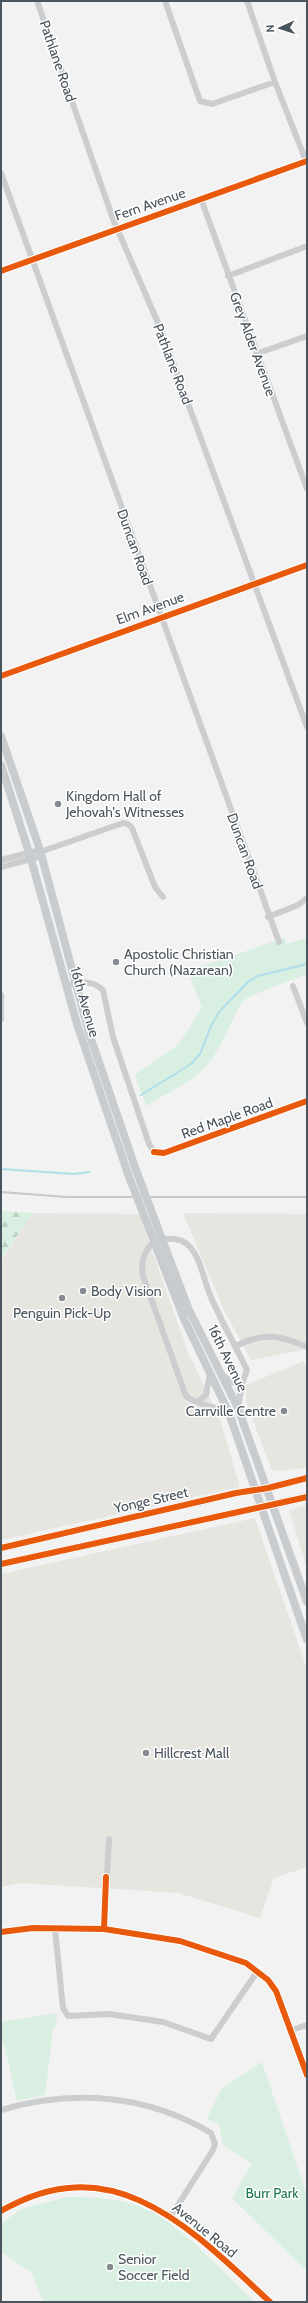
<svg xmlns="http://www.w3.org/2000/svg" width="308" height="2303" font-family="Cabin,sans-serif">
<defs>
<pattern id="forest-firs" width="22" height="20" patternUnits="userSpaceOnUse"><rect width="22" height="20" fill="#d8efe1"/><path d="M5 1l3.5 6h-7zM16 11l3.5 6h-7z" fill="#bbcfc3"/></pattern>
</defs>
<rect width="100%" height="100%" fill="#f2f2f2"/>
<path fill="#e6e5e0" d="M 33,1213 L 139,1214 L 188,1352 L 220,1419 L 240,1487 L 1,1540 L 1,1261 Z
M 183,1213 L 307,1214 L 307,1349 L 251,1360 L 224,1310 Z
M 304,1361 L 307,1371 L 307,1468 L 272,1471 L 246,1402 L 246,1385 Z
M 307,1505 L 307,1569 L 289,1510 Z
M 255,1518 L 307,1669 L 307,1867 L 274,1878 L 260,1918 L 178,1893 L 20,1883 L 1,1887 L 1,1574 Z"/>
<path fill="#d8efe1" d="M 284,938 L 287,944 L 307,938 L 307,974 L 250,996 L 242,1002 C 232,1019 222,1046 211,1060 C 195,1082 168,1092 146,1106 L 135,1075 L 179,1044 L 202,1008 L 188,971 Z
M 57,2013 L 56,2025 L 53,2030 L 45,2095 L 17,2101 L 5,2048 L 1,2041 L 1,2022 Z
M 262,2062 L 307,2196 L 307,2271 L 232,2198 L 252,2164 L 223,2145 L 219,2124 L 207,2119 L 221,2089 Z
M 67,2197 C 94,2197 123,2198 148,2210 C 186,2229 223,2273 255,2302 L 43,2302 L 32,2273 L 1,2252 L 1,2224 L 21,2209 Z"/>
<path fill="url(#forest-firs)" d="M 1,1211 L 33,1213 L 1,1259 Z"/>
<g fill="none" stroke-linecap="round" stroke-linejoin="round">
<path stroke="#b0deea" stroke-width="2" d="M 141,1095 L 191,1064 L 200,1054 L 211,1026 L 219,1012 L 249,981 L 258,976 L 307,964
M 1,1169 L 74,1174 L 89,1172"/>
<path stroke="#cccdcf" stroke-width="6" d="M 37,1 L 113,219 L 161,330 L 307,727
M 165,1 L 200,101 L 212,104 L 275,82
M 247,1 L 275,82 L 306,161
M 1,173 L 279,942
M 201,199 L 307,489
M 1,271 L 307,161
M 228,276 L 307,246
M 256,354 L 307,336
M 1,676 L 307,565
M 40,852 L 123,823 L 128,824 L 132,828 L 155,887 L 163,897
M 1,860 L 40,850
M 1,867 L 42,856
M 268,917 L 298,905 L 307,898
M 67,986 C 81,982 91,979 103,990 L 113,1037 L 149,1144 L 154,1152 L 164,1153 L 307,1101
M 293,986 L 307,1023
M 1,995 L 1,1019
M 236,1346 C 264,1332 280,1335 307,1347
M 222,1375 L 232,1382 L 242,1384
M 197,1402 L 206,1395 L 210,1373
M 229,1413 C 220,1409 192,1402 187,1397 C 185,1394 183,1389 182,1385 L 143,1276 C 141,1265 142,1256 149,1247 C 158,1236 181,1236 190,1247 C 201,1259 204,1281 210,1295 C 221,1321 235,1345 247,1370 L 242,1384 L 238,1408
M 55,1929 L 63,2008 L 68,2016 L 109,2014 L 163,2022 L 211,2039 L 257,1972
M 104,1929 L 109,1839
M 1,1932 L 33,1928 L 104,1929 L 180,1941 L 246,1963 L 268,1980 L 276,1991 L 307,2075
M 292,2030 L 307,2025
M 1,2110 C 73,2089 146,2094 211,2133 L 215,2144 L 213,2150 L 171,2216
M 1,2211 C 114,2145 192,2230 270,2302"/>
<path stroke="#c8ccce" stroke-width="8" d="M 1,736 L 40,850 L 89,1033 L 136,1170
M 1,765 L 31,859 L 77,1024 L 128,1174
M 168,1255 L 189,1310 L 238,1408 L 307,1602
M 160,1257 L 184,1319 L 229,1413 L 307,1640
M 1,1548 L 236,1493 L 268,1488 L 307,1478
M 1,1564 L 307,1497"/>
<path stroke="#c7c8c9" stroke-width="2" d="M 1,1192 L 67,1197 L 307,1197"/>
<path stroke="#c8ccce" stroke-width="8" d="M 136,1170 L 168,1255
M 128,1174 L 160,1257"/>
<g stroke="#fff" stroke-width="8">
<path id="cycleway" d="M 1,271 L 307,161
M 1,676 L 307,565
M 154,1152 L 164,1153 L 307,1101
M 1,1548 L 236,1493 L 268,1488 L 307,1478
M 1,1564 L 307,1497
M 104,1929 L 106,1877
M 1,1932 L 33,1928 L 104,1929 L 180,1941 L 246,1963 L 268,1980 L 276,1991 L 307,2075
M 1,2211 C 114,2145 192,2230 270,2302"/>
</g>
<use href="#cycleway" stroke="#e8590c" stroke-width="6"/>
</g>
<g fill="#858b91" stroke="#fff" stroke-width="1.5">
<circle cx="58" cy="804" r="4"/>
<circle cx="116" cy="962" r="4"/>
<circle cx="83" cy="1291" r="4"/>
<circle cx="62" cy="1298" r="4"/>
<circle cx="284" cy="1411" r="4"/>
<circle cx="146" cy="1753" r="4"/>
<circle cx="110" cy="2267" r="4"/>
</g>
<g text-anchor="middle" stroke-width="3" stroke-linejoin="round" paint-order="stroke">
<g font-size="14" fill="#4a545d" stroke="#fff">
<text transform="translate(58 61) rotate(71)" y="5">Pathlane Road</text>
<text transform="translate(150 204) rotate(-19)" y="5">Fern Avenue</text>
<text transform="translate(253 344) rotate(70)" y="5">Grey Alder Avenue</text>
<text transform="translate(173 364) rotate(69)" y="5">Pathlane Road</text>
<text transform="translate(135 547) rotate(70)" y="5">Duncan Road</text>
<text transform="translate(150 608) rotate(-20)" y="5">Elm Avenue</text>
<text transform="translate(245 851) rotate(70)" y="5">Duncan Road</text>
<text transform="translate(85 1002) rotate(74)" y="5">16th Avenue</text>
<text transform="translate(227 1118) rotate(-20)" y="5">Red Maple Road</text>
<text transform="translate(228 1358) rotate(64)" y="5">16th Avenue</text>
<text transform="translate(151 1500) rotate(-13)" y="5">Yonge Street</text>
<text transform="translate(205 2230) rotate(39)" y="5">Avenue Road</text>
</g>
<g font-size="14" fill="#4a545d" stroke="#fff" text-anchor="start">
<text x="66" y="801">Kingdom Hall of<tspan x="66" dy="16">Jehovah's Witnesses</tspan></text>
<text x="124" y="959">Apostolic Christian<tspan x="124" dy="16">Church (Nazarean)</tspan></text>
<text x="91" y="1296">Body Vision</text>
<text x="62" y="1318" text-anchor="middle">Penguin Pick-Up</text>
<text x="276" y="1416" text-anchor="end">Carrville Centre</text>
<text x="154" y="1758">Hillcrest Mall</text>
<text x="118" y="2264">Senior<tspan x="118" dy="16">Soccer Field</tspan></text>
</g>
<g font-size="14" fill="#1e7b4c" stroke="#fff">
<text x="272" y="2198">Burr Park</text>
</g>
</g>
<rect width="308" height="2303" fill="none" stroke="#4a545d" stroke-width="4"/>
<g transform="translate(280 28) rotate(267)" stroke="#ffffff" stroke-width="3" paint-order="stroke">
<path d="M0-3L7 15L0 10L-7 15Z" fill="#4a545d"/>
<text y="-6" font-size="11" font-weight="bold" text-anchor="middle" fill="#4a545d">N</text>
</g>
</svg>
